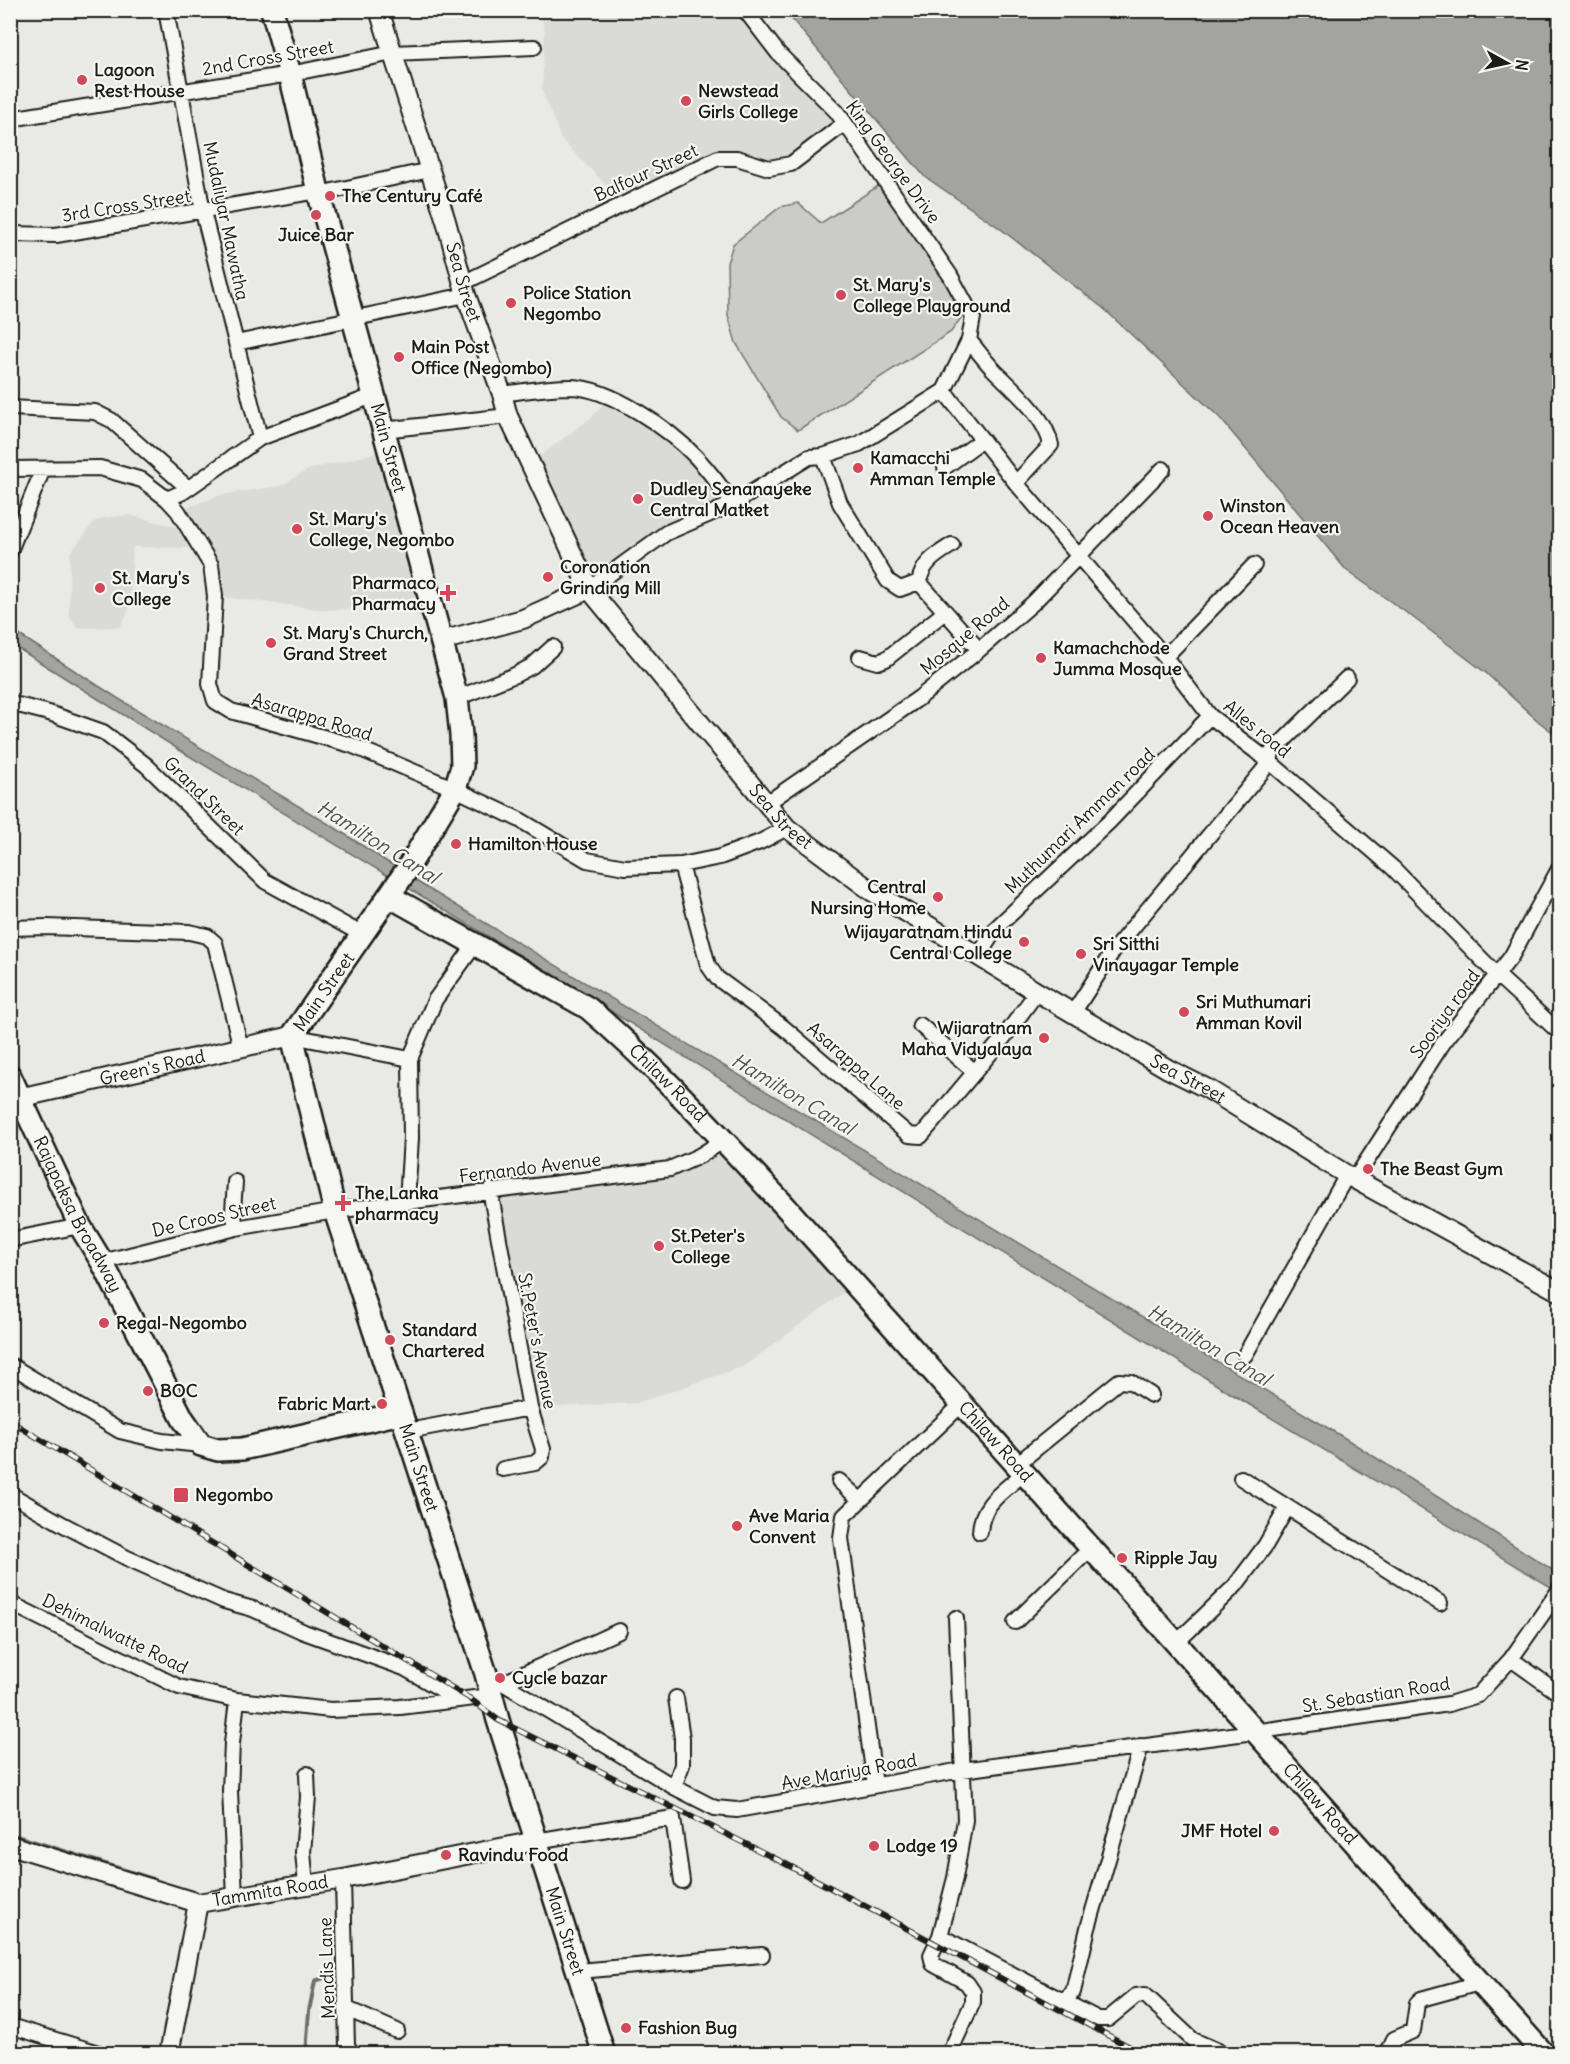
<svg xmlns="http://www.w3.org/2000/svg" width="1570" height="2064" font-family="Delius,sans-serif">
<rect width="100%" height="100%" fill="#e9e9e5"/>
<filter id="ink" filterUnits="userSpaceOnUse"><feTurbulence type="fractalNoise" baseFrequency=".0167" numOctaves="2"/><feDisplacementMap in="SourceGraphic" scale="12" xChannelSelector="R" yChannelSelector="G"/><feConvolveMatrix kernelMatrix="1 2 1 2 8 2 1 2 1" color-interpolation-filters="sRGB"/></filter>
<g filter="url(#ink)">
<path fill="#dadad6" d="M 540,11 L 748,11 L 845,123 L 791,164 L 718,159 L 630,200 L 605,184 L 561,139 L 542,90 L 545,31 Z
M 615,399 L 665,429 L 733,504 L 666,533 L 589,589 L 531,463 L 592,417 L 603,404 Z
M 384,451 L 424,594 L 380,608 L 325,610 L 215,596 L 211,565 L 178,511 L 221,495 L 280,486 L 308,470 Z
M 130,515 L 177,527 L 190,548 L 133,547 L 129,610 L 120,627 L 77,628 L 69,615 L 70,553 L 94,522 L 103,518 Z
M 723,1141 L 851,1287 L 744,1366 L 637,1403 L 530,1408 L 490,1190 L 670,1169 Z"/>
<path fill="#cbcbc7" stroke="#747472" stroke-width="1.5" d="M 886,181 L 950,275 L 961,318 L 951,332 L 798,430 L 781,417 L 736,343 L 728,315 L 727,263 L 733,244 L 780,207 L 798,203 L 821,223 Z"/>
<path fill="#a3a3a1" stroke="#6d6d6c" stroke-width="1.5" d="M 785,11 L 1559,11 L 1559,737 L 1538,721 L 1486,673 L 1411,616 L 1346,570 L 1220,418 L 1103,308 L 998,227 L 924,176 Z
M 10,629 L 119,699 L 337,829 L 427,888 L 1348,1440 L 1559,1574 L 1559,1592 L 1235,1396 L 526,959 L 181,751 L 11,644 Z"/>
<g fill="none" stroke-linecap="round" stroke-linejoin="round">
<path stroke="#6d6d6c" stroke-width="4" d="M 10,1834 L 153,1879
M 336,1886 L 337,1905
M 306,2054 L 309,2011 L 315,1981 L 341,1972"/>
<g stroke="#1c1c1c" stroke-width="18">
<path id="street" d="M 166,10 L 203,212 L 260,438
M 10,119 L 290,74 L 393,53 L 534,47
M 319,194 L 430,170
M 10,234 L 56,235 L 318,191
M 463,283 L 718,158 L 737,158 L 769,168 L 791,164 L 845,123
M 969,340 C 977,350 985,361 994,370 C 1014,390 1046,417 1051,445 L 1016,483
M 236,343 L 466,295
M 944,391 L 1016,483 L 1165,657 L 1210,716 L 1270,762 L 1393,868 L 1496,974 L 1560,1033
M 502,394 C 525,391 548,387 571,387 C 611,388 669,429 696,457 C 710,472 722,488 733,504
M 10,408 L 95,412 L 111,420 L 188,488
M 383,430 L 508,416
M 823,456 L 840,503 L 888,581 L 900,589 L 919,582 L 979,650
M 945,467 L 982,440
M 10,469 L 100,468 L 142,480 L 167,499 L 178,511 L 211,565 L 215,596 L 210,684 L 215,701 L 231,711 L 351,745 L 455,789 L 520,820 L 587,860 L 625,867 L 681,865 L 720,857 L 760,842 L 787,828
M 167,499 L 183,492 L 260,438 L 373,396
M 10,551 L 43,469
M 919,582 C 923,562 936,555 952,545
M 589,589 L 666,533 L 733,504 L 809,457 L 823,456 L 859,444 L 944,391 L 969,340 L 973,317 L 950,275 L 845,123 L 836,111 L 778,53 L 745,10
M 860,657 L 878,662 L 886,659 L 945,612
M 1165,657 L 1254,565
M 457,698 L 515,675 L 532,666 L 553,647
M 10,703 L 49,713 L 103,732 L 146,765 L 265,881 L 363,935
M 767,803 L 919,698 L 979,650 L 1033,603 L 1163,469
M 681,865 L 708,965 L 717,978 L 783,1027 L 909,1135 L 921,1136 L 1004,1037 L 1037,992
M 10,928 L 46,927 L 189,932 L 207,936 L 215,943 L 241,1048
M 979,955 L 997,927 L 1109,822 L 1210,716
M 1073,1013 L 1113,951 L 1270,762 L 1272,752 L 1347,678
M 920,1025 L 975,1072
M 292,1036 L 410,1059
M 1355,1179 L 1443,1043 L 1511,957 L 1560,867
M 235,1182 L 233,1211 L 236,1228
M 490,1190 L 530,1408 L 543,1449 L 542,1457 L 535,1463 L 503,1469
M 407,1201 L 411,1138 L 410,1059 L 435,1000 L 476,943
M 10,1240 L 80,1226
M 102,1262 L 236,1228 L 335,1211 L 670,1169 L 699,1156 L 723,1141
M 1245,1355 L 1347,1175
M 10,1365 L 120,1431 L 162,1441 L 201,1445
M 408,1431 L 530,1408
M 1017,1464 L 1119,1381 L 1131,1382 L 1151,1395
M 1241,1478 L 1440,1603
M 839,1481 L 860,1500
M 10,1494 L 64,1525 L 127,1558 L 224,1601 L 253,1609 L 304,1632 L 404,1668 L 458,1699
M 980,1532 C 981,1503 1004,1491 1024,1473
M 10,1603 L 179,1687 L 237,1700 L 331,1710 L 400,1707 L 491,1696
M 1015,1622 L 1092,1547
M 1175,1644 L 1235,1586 L 1265,1546 L 1287,1508
M 1511,1659 L 1560,1694
M 486,1674 L 503,1683 L 674,1787 L 715,1808 L 737,1810 L 962,1770 L 1254,1732 L 1449,1704 L 1478,1695 L 1511,1659 L 1560,1589
M 503,1683 L 619,1631
M 875,1785 L 841,1538 L 844,1516 L 962,1404
M 674,1787 L 682,1765 L 682,1738 L 676,1698
M 536,1841 L 673,1818 L 682,1881
M 343,1879 L 347,2046 L 353,2054
M 306,1885 L 303,1852 L 308,1797 L 307,1774
M 235,1897 L 230,1791 L 232,1743 L 237,1700
M 940,1936 L 1063,2001 L 1073,1992 L 1088,1928 L 1141,1746
M 579,1971 L 762,1955
M 1063,2001 L 1098,2019 L 1108,2019 L 1136,1996 L 1145,1995 L 1193,2040 L 1225,2054
M 347,2009 L 397,2031
M 10,2026 L 102,2054
M 949,2054 L 973,2002 L 973,1992 L 967,1983 L 933,1964 L 931,1955 L 940,1936 L 955,1878 L 965,1820 L 956,1618
M 1387,2054 L 1394,2039 L 1413,2031 L 1417,2003 L 1421,1999 L 1479,1983"/>
</g>
<g stroke="#1c1c1c" stroke-width="22">
<g id="secondary">
<path id="s1" d="M 379,10 L 446,221 L 466,295 L 502,394 L 508,416 L 589,589 L 787,828 L 870,890 L 1037,992 L 1168,1069 L 1208,1089 L 1347,1175 L 1560,1292"/>
<path d="M 441,641 L 523,619 L 589,589"/>
<path id="s2" d="M 10,1100 L 292,1036"/>
<path id="s3" d="M 10,1845 L 198,1903 L 343,1879 L 536,1841"/>
<path d="M 169,2054 L 198,1903"/>
</g>
</g>
<g stroke="#1c1c1c" stroke-width="26">
<g id="primary">
<path id="s4" d="M 272,10 L 290,74 L 318,191 L 457,698 L 461,735 L 462,766 L 455,789 L 406,871 L 292,1036 L 335,1211 L 486,1674 L 498,1720 L 604,2054"/>
<path id="s5" d="M 389,896 L 588,1008 C 658,1068 720,1137 783,1204 L 1544,2054"/>
<path id="s6" d="M 10,1076 L 80,1226 L 102,1262 L 183,1419 L 201,1445 L 218,1450 L 242,1449 L 401,1413"/>
</g>
</g>
<use href="#street" stroke="#f6f6f2" stroke-width="14"/>
<use href="#secondary" stroke="#f6f6f2" stroke-width="18"/>
<use href="#primary" stroke="#f6f6f2" stroke-width="21"/>
<g stroke="#1c1c1c" stroke-width="6">
<path id="rail" d="M 10,1421 L 469,1698 L 498,1720 L 782,1862 L 1143,2054"/>
</g>
<use href="#rail" stroke="#f6f6f2" stroke-width="4" stroke-dasharray="11" stroke-linecap="butt"/>
</g>
</g>
<g fill="#d1495b" stroke="#f6f6f2" stroke-width="2">
<circle cx="82" cy="80" r="6"/>
<circle cx="686" cy="101" r="6"/>
<circle cx="330" cy="196" r="6"/>
<circle cx="316" cy="215" r="6"/>
<circle cx="841" cy="295" r="6"/>
<circle cx="511" cy="303" r="6"/>
<circle cx="399" cy="357" r="6"/>
<circle cx="858" cy="468" r="6"/>
<circle cx="638" cy="499" r="6"/>
<circle cx="1208" cy="516" r="6"/>
<circle cx="297" cy="529" r="6"/>
<circle cx="548" cy="577" r="6"/>
<circle cx="100" cy="588" r="6"/>
<path d="M445 584h6v6h6v6h-6v6h-6v-6h-6v-6h6z"/>
<circle cx="271" cy="643" r="6"/>
<circle cx="1041" cy="658" r="6"/>
<circle cx="456" cy="844" r="6"/>
<circle cx="938" cy="897" r="6"/>
<circle cx="1024" cy="942" r="6"/>
<circle cx="1081" cy="954" r="6"/>
<circle cx="1184" cy="1012" r="6"/>
<circle cx="1044" cy="1038" r="6"/>
<circle cx="1368" cy="1169" r="6"/>
<path d="M340 1194h6v6h6v6h-6v6h-6v-6h-6v-6h6z"/>
<circle cx="659" cy="1246" r="6"/>
<circle cx="104" cy="1323" r="6"/>
<circle cx="390" cy="1340" r="6"/>
<circle cx="148" cy="1391" r="6"/>
<circle cx="382" cy="1404" r="6"/>
<rect x="173" y="1487" width="16" height="16" rx="3"/>
<circle cx="737" cy="1526" r="6"/>
<circle cx="1122" cy="1558" r="6"/>
<circle cx="500" cy="1678" r="6"/>
<circle cx="1274" cy="1831" r="6"/>
<circle cx="874" cy="1846" r="6"/>
<circle cx="446" cy="1855" r="6"/>
<circle cx="626" cy="2028" r="6"/>
</g>
<g text-anchor="middle" stroke-width="4.5" stroke-linejoin="round" paint-order="stroke">
<g font-size="18" fill="#1c1c1c" stroke="#f6f6f2">
<text transform="translate(268 58) rotate(-10)" y="6">2nd Cross Street</text>
<text transform="translate(893 162) rotate(54)" y="6">King George Drive</text>
<text transform="translate(646 173) rotate(-25)" y="6">Balfour Street</text>
<text transform="translate(126 206) rotate(-9)" y="6">3rd Cross Street</text>
<text transform="translate(226 221) rotate(78)" y="6">Mudaliyar Mawatha</text>
<text dy="6" stroke="none"><textPath href="#s1" startOffset="285">Sea Street</textPath></text>
<text dy="6" stroke="none"><textPath href="#s4" startOffset="453">Main Street</textPath></text>
<text transform="translate(965 636) rotate(-40)" y="6">Mosque Road</text>
<text transform="translate(312 717) rotate(17)" y="6">Asarappa Road</text>
<text transform="translate(1257 729) rotate(39)" y="6">Alles road</text>
<text transform="translate(204 796) rotate(44)" y="6">Grand Street</text>
<text dy="6" stroke="none"><textPath href="#s1" startOffset="915">Sea Street</textPath></text>
<text transform="translate(1080 821) rotate(-44)" y="6">Muthumari Amman road</text>
<text transform="translate(324 992) rotate(-55)" y="6">Main Street</text>
<text transform="translate(1445 1014) rotate(-54)" y="6">Sooriya road</text>
<text transform="translate(856 1066) rotate(41)" y="6">Asarappa Lane</text>
<text dy="6" stroke="none"><textPath href="#s2" startOffset="146">Green's Road</textPath></text>
<text dy="6" stroke="none"><textPath href="#s1" startOffset="1401">Sea Street</textPath></text>
<text dy="6" stroke="none"><textPath href="#s5" startOffset="338">Chilaw Road</textPath></text>
<text transform="translate(530 1168) rotate(-7)" y="6">Fernando Avenue</text>
<text dy="6" stroke="none"><textPath href="#s6" startOffset="154">Rajapaksa Broadway</textPath></text>
<text transform="translate(214 1217) rotate(-13)" y="6">De Croos Street</text>
<text transform="translate(537 1341) rotate(79)" y="6">St.Peter's Avenue</text>
<text dy="6" stroke="none"><textPath href="#s5" startOffset="824">Chilaw Road</textPath></text>
<text dy="6" stroke="none"><textPath href="#s4" startOffset="1551">Main Street</textPath></text>
<text transform="translate(115 1634) rotate(26)" y="6">Dehimalwatte Road</text>
<text transform="translate(1376 1695) rotate(-9)" y="6">St. Sebastian Road</text>
<text transform="translate(849 1772) rotate(-10)" y="6">Ave Mariya Road</text>
<text dy="6" stroke="none"><textPath href="#s5" startOffset="1310">Chilaw Road</textPath></text>
<text dy="6" stroke="none"><textPath href="#s3" startOffset="270">Tammita Road</textPath></text>
<text dy="6" stroke="none"><textPath href="#s4" startOffset="2037">Main Street</textPath></text>
<text transform="translate(327 1968) rotate(-92)" y="6">Mendis Lane</text>
</g>
<g font-size="18" font-weight="bold" fill="#1c1c1c" stroke="#f6f6f2" text-anchor="start">
<text x="94" y="76">Lagoon<tspan x="94" dy="21">Rest House</tspan></text>
<text x="698" y="97">Newstead<tspan x="698" dy="21">Girls College</tspan></text>
<text x="342" y="202">The Century Café</text>
<text x="316" y="241" text-anchor="middle">Juice Bar</text>
<text x="853" y="291">St. Mary's<tspan x="853" dy="21">College Playground</tspan></text>
<text x="523" y="299">Police Station<tspan x="523" dy="21">Negombo</tspan></text>
<text x="411" y="353">Main Post<tspan x="411" dy="21">Office (Negombo)</tspan></text>
<text x="870" y="464">Kamacchi<tspan x="870" dy="21">Amman Temple</tspan></text>
<text x="650" y="495">Dudley Senanayeke<tspan x="650" dy="21">Central Matket</tspan></text>
<text x="1220" y="512">Winston<tspan x="1220" dy="21">Ocean Heaven</tspan></text>
<text x="309" y="525">St. Mary's<tspan x="309" dy="21">College, Negombo</tspan></text>
<text x="560" y="573">Coronation<tspan x="560" dy="21">Grinding Mill</tspan></text>
<text x="112" y="584">St. Mary's<tspan x="112" dy="21">College</tspan></text>
<text x="436" y="589" text-anchor="end">Pharmaco<tspan x="436" dy="21">Pharmacy</tspan></text>
<text x="283" y="639">St. Mary's Church,<tspan x="283" dy="21">Grand Street</tspan></text>
<text x="1053" y="654">Kamachchode<tspan x="1053" dy="21">Jumma Mosque</tspan></text>
<text x="468" y="850">Hamilton House</text>
<text x="926" y="893" text-anchor="end">Central<tspan x="926" dy="21">Nursing Home</tspan></text>
<text x="1012" y="938" text-anchor="end">Wijayaratnam Hindu<tspan x="1012" dy="21">Central College</tspan></text>
<text x="1093" y="950">Sri Sitthi<tspan x="1093" dy="21">Vinayagar Temple</tspan></text>
<text x="1196" y="1008">Sri Muthumari<tspan x="1196" dy="21">Amman Kovil</tspan></text>
<text x="1032" y="1034" text-anchor="end">Wijaratnam<tspan x="1032" dy="21">Maha Vidyalaya</tspan></text>
<text x="1380" y="1175">The Beast Gym</text>
<text x="355" y="1199">The Lanka<tspan x="355" dy="21">pharmacy</tspan></text>
<text x="671" y="1242">St.Peter's<tspan x="671" dy="21">College</tspan></text>
<text x="116" y="1329">Regal-Negombo</text>
<text x="402" y="1336">Standard<tspan x="402" dy="21">Chartered</tspan></text>
<text x="160" y="1397">BOC</text>
<text x="370" y="1410" text-anchor="end">Fabric Mart</text>
<text x="195" y="1501">Negombo</text>
<text x="749" y="1522">Ave Maria<tspan x="749" dy="21">Convent</tspan></text>
<text x="1134" y="1564">Ripple Jay</text>
<text x="512" y="1684">Cycle bazar</text>
<text x="1262" y="1837" text-anchor="end">JMF Hotel</text>
<text x="886" y="1852">Lodge 19</text>
<text x="458" y="1861">Ravindu Food</text>
<text x="638" y="2034">Fashion Bug</text>
</g>
<g font-size="20" font-style="italic" fill="#525251" stroke="#f6f6f2">
<text transform="translate(378 842) rotate(32)" y="7">Hamilton Canal</text>
<text transform="translate(793 1094) rotate(31)" y="7">Hamilton Canal</text>
<text transform="translate(1209 1345) rotate(31)" y="7">Hamilton Canal</text>
</g>
</g>
<rect width="1570" height="2064" fill="none" stroke="#f6f6f2" stroke-width="36"/>
<rect x="18" y="18" width="1534" height="2028" fill="none" stroke="#1c1c1c" stroke-width="2" filter="url(#ink)"/>
<g transform="translate(1507 63) rotate(98)" stroke="#f6f6f2" stroke-width="4.5" paint-order="stroke">
<path d="M0-4.5L10 22L0 15L-10 22Z" fill="#1c1c1c"/>
<text y="-9" font-size="16" font-weight="bold" text-anchor="middle" fill="#1c1c1c">N</text>
</g>
</svg>
